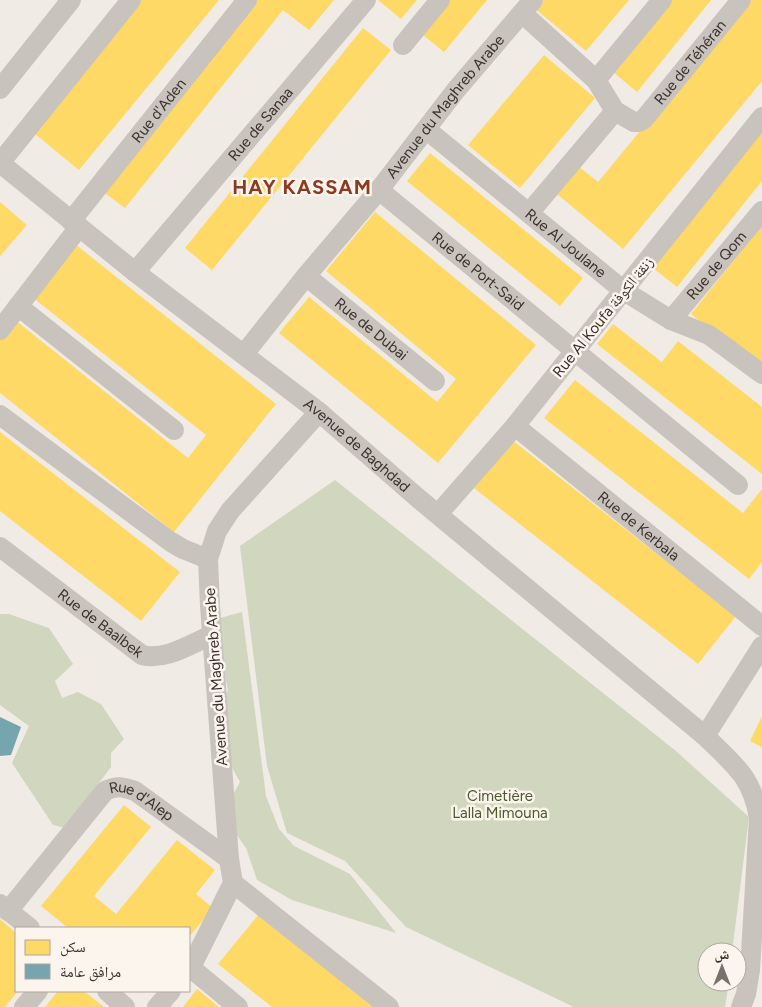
<svg xmlns="http://www.w3.org/2000/svg" width="762" height="1007" font-family="Figtree,'Noto Naskh Arabic',sans-serif">
<rect width="100%" height="100%" fill="#f0ebe5"/>
<path fill="#d1d6bf" d="M 335,480 L 676,751 L 749,817 L 732,952 L 707,952 L 707,982 L 729,982 L 725,1007 L 574,1007 L 406,927 L 345,861 L 287,833 L 267,766 L 240,546 Z
M 242,612 L 266,796 L 279,829 L 294,846 L 350,874 L 396,933 L 292,900 L 257,880 L 246,848 L 234,831 L 231,798 L 240,782 L 220,746 L 223,701 L 228,690 L 213,620 Z
M 0,614 L 9,614 L 49,628 L 73,664 L 55,681 L 62,698 L 78,692 L 101,704 L 124,739 L 111,753 L 111,767 L 65,828 L 53,825 L 12,763 L 29,726 L 0,705 Z"/>
<path fill="#ffd966" d="M 136,0 L 219,0 L 79,170 L 29,129 Z
M 249,0 L 334,0 L 309,30 L 283,10 L 125,208 L 98,188 Z
M 378,0 L 417,0 L 401,19 Z
M 442,0 L 487,0 L 444,52 L 417,30 Z
M 539,0 L 629,0 L 586,51 L 533,7 Z
M 669,0 L 711,0 L 637,92 L 612,71 Z
M 748,0 L 762,0 L 762,81 L 623,249 L 551,189 L 573,162 L 598,182 Z
M 363,28 L 391,50 L 212,270 L 185,248 Z
M 544,55 L 595,98 L 520,188 L 468,145 Z
M 762,123 L 762,181 L 677,287 L 648,264 Z
M 430,153 L 583,278 L 560,306 L 407,181 Z
M 0,202 L 27,225 L 0,256 Z
M 375,212 L 536,345 L 438,463 L 279,333 L 309,297 L 437,402 L 456,379 L 326,271 Z
M 762,225 L 762,370 L 691,314 Z
M 75,244 L 276,404 L 174,532 L 0,393 L 0,338 L 15,320 L 188,458 L 206,435 L 32,297 Z
M 613,324 L 662,362 L 678,341 L 762,407 L 762,474 L 597,344 Z
M 575,380 L 743,513 L 762,489 L 762,562 L 749,579 L 544,418 Z
M 0,432 L 180,572 L 141,621 L 0,511 Z
M 512,440 L 736,616 L 698,664 L 474,488 Z
M 762,716 L 762,747 L 750,741 Z
M 124,805 L 151,827 L 94,896 L 116,914 L 177,840 L 215,870 L 196,894 L 213,908 L 189,937 L 189,928 L 68,928 L 41,906 Z
M 259,914 L 376,1007 L 272,1007 L 218,964 Z
M 0,919 L 16,933 L 16,991 L 18,991 L 5,1007 L 0,1007 Z
M 197,989 L 219,1007 L 183,1007 Z
M 58,991 L 84,991 L 104,1007 L 45,1007 Z"/>
<path fill="#76a5af" d="M 0,717 L 21,727 L 11,755 L 0,756 Z"/>
<g fill="none" stroke-linecap="round" stroke-linejoin="round">
<g stroke="#c9c3be" stroke-width="20">
<path id="s1" d="M 522,13 L 596,80 L 615,111 L 634,122 L 639,122 L 644,119 L 741,0"/>
<path d="M 403,45 L 440,0"/>
<path d="M 596,80 L 662,0"/>
<path d="M 0,89 L 71,0"/>
<path id="s2" d="M 427,130 L 624,291 L 671,320 L 709,335 L 762,374"/>
<path id="s3" d="M 0,163 L 135,272 L 319,412 L 419,499 L 705,736 C 734,765 752,776 759,818 L 750,970 L 746,994 L 741,1007"/>
<path d="M 0,163 L 131,0"/>
<path id="s4" d="M 379,190 L 738,485"/>
<path d="M 529,213 L 615,111"/>
<path id="s5" d="M 71,221 L 247,0"/>
<path id="s6" d="M 135,272 L 366,0"/>
<path id="s7" d="M 306,276 L 435,381"/>
<path d="M 18,306 L 174,430"/>
<path id="s8" d="M 671,320 L 762,211"/>
<path d="M 0,330 L 79,227"/>
<path id="s9" d="M 244,354 L 306,276 L 379,190 L 456,90 L 533,0"/>
<path d="M 0,415 L 171,542 L 183,549 L 208,559"/>
<path id="s10" d="M 515,426 L 762,626"/>
<path d="M 438,514 L 515,426 L 762,117"/>
<path id="s11" d="M 0,547 L 142,655 C 166,661 190,644 212,635"/>
<path d="M 705,736 L 762,646"/>
<path d="M 233,883 L 389,1007"/>
<path d="M 0,904 L 30,928"/>
<path id="s12" d="M 8,911 L 105,791 C 117,785 123,787 135,791 L 229,859"/>
<path d="M 191,968 L 238,1007"/>
<path d="M 189,971 L 233,883 L 229,859 L 210,606 L 208,559 L 217,531 L 230,511 L 319,412"/>
<path d="M 107,991 L 125,1007"/>
<path d="M 24,1007 L 38,991"/>
<path d="M 157,1007 L 171,991"/>
</g>
</g>
<g text-anchor="middle" stroke-width="5" stroke-linejoin="round" paint-order="stroke">
<g font-size="15" fill="#3b302b" stroke="#fbf5ee">
<text dy="5" stroke="none"><textPath href="#s1" startOffset="242">Rue de Téhéran</textPath></text>
<text dy="5" stroke="none"><textPath href="#s9" startOffset="319">Avenue du Maghreb Arabe</textPath></text>
<text dy="5" stroke="none"><textPath href="#s5" startOffset="141">Rue d'Aden</textPath></text>
<text dy="5" stroke="none"><textPath href="#s6" startOffset="194">Rue de Sanaa</textPath></text>
<text dy="5" stroke="none"><textPath href="#s2" startOffset="179">Rue Al Joulane</textPath></text>
<text dy="5" stroke="none"><textPath href="#s8" startOffset="71">Rue de Qom</textPath></text>
<text dy="5" stroke="none"><textPath href="#s4" startOffset="128">Rue de Port-Said</textPath></text>
<text transform="translate(603 317) rotate(-51)" y="5">Rue Al Koufa زنقة الكوفة</text>
<text dy="5" stroke="none"><textPath href="#s7" startOffset="84">Rue de Dubai</textPath></text>
<text dy="5" stroke="none"><textPath href="#s3" startOffset="455">Avenue de Baghdad</textPath></text>
<text dy="5" stroke="none"><textPath href="#s10" startOffset="159">Rue de Kerbala</textPath></text>
<text dy="5" stroke="none"><textPath href="#s11" startOffset="126">Rue de Baalbek</textPath></text>
<text transform="translate(216 677) rotate(-94)" y="5">Avenue du Maghreb Arabe</text>
<text dy="5" stroke="none"><textPath href="#s12" startOffset="195">Rue d'Alep</textPath></text>
</g>
<g font-size="15" fill="#4a5a2e" stroke="#fbf5ee">
<text x="500" y="801">Cimetière<tspan x="500" dy="17">Lalla Mimouna</tspan></text>
</g>
<g font-size="20" font-weight="bold" letter-spacing="1" fill="#8c3b22" stroke="#fbf5ee">
<text x="302" y="194">HAY KASSAM</text>
</g>
</g>
<rect x="15" y="927" width="175" height="65" fill="#fbf5ee" stroke="#aea6a0"/>
<rect x="25" y="940" width="25" height="15" fill="#ffd966" stroke="#aea6a0"/>
<text x="60" y="952" font-size="15" fill="#3b302b">سكن</text>
<rect x="25" y="964" width="25" height="15" fill="#76a5af" stroke="#aea6a0"/>
<text x="60" y="977" font-size="15" fill="#3b302b">مرافق عامة</text>
<g transform="translate(722 967)"><circle r="24" fill="#fbf5ee" stroke="#aea6a0"/>
<path d="M0-4L9 19L0 12L-9 19Z" fill="#7a716c"/>
<text y="-8" font-size="14" font-weight="bold" text-anchor="middle" fill="#3b302b">ش</text>
</g>
</svg>
